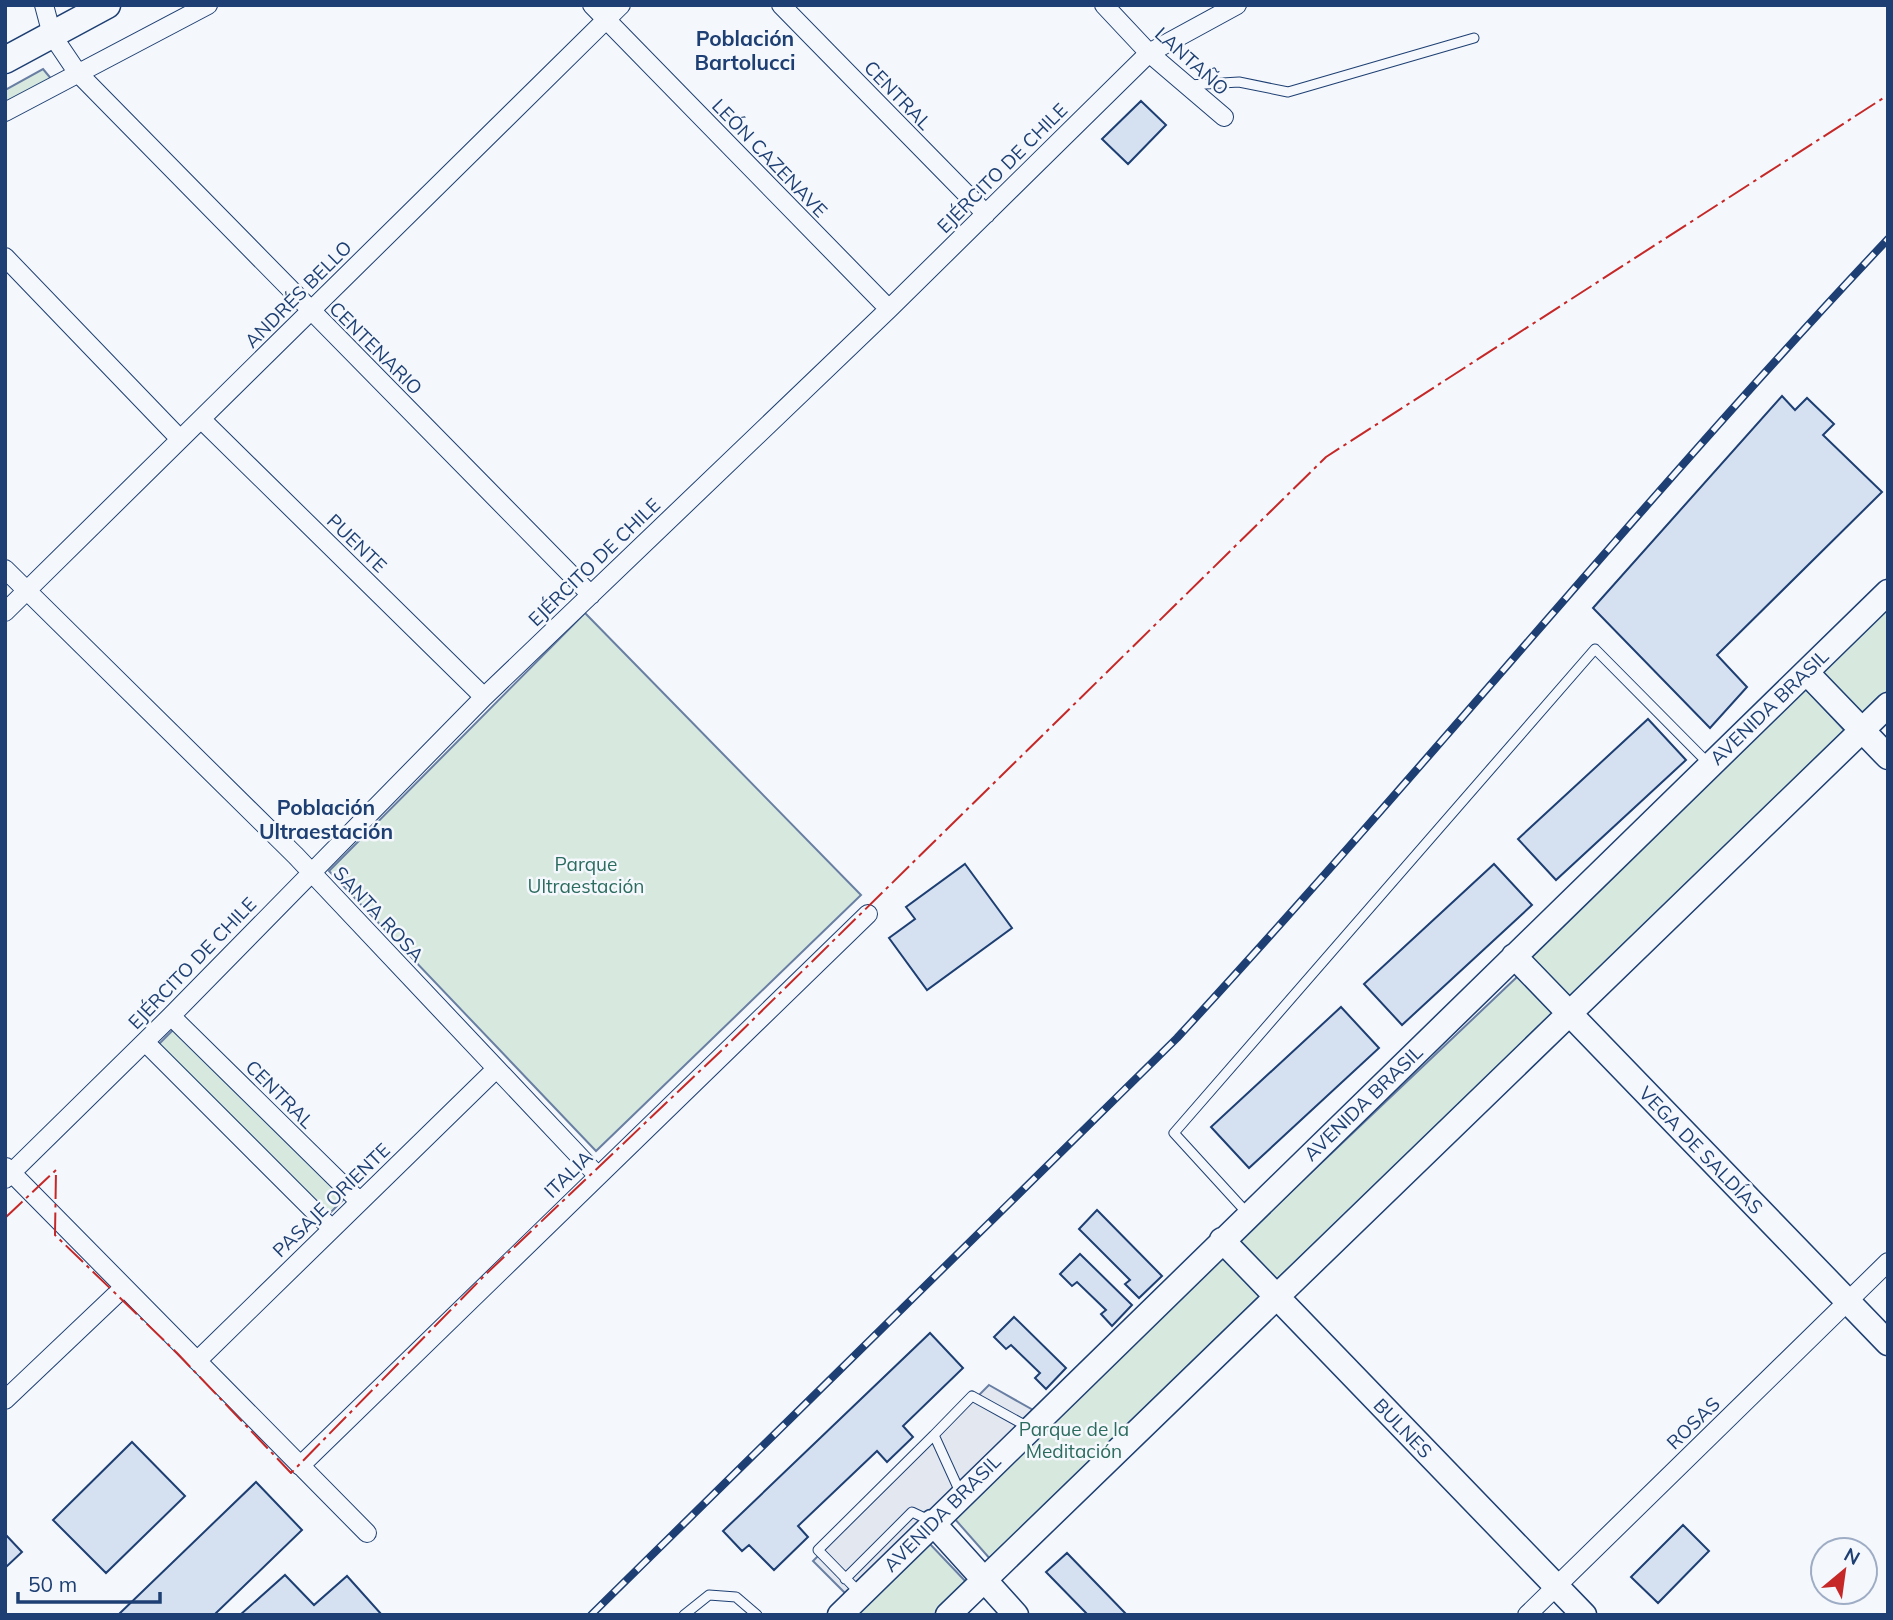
<svg xmlns="http://www.w3.org/2000/svg" width="1893" height="1620" font-family="Mulish,sans-serif">
<rect width="100%" height="100%" fill="#f4f7fb"/>
<path fill="#d7e8df" stroke="#687fa3" stroke-width="2" d="M 43,69 L 53,81 L 5,108 L 5,90 Z
M 1888,605 L 1888,691 L 1862,718 L 1817,673 Z
M 585,613 L 861,895 L 596,1151 L 329,871 Z
M 1803,686 L 1847,733 L 1569,1003 L 1523,958 Z
M 1518,976 L 1557,1016 L 1275,1281 L 1237,1243 Z
M 176,1027 L 348,1195 L 329,1214 L 158,1045 Z
M 1223,1255 L 1263,1294 L 991,1560 L 954,1518 Z
M 929,1543 L 968,1584 L 935,1615 L 855,1615 Z"/>
<path fill="#e3e8f0" stroke="#687fa3" stroke-width="2" d="M 989,1385 L 1033,1410 L 848,1596 L 813,1561 Z"/>
<path fill="#d5e0f0" stroke="#1d3f73" stroke-width="2" d="M 1141,101 L 1166,125 L 1128,164 L 1102,139 Z
M 1782,396 L 1795,410 L 1807,398 L 1834,424 L 1823,435 L 1882,492 L 1717,655 L 1747,687 L 1710,728 L 1593,608 Z
M 1648,719 L 1686,760 L 1556,880 L 1518,839 Z
M 965,864 L 1012,928 L 927,990 L 889,938 L 915,919 L 906,907 Z
M 1494,864 L 1532,905 L 1402,1025 L 1364,984 Z
M 1341,1007 L 1379,1048 L 1249,1168 L 1211,1127 Z
M 1097,1210 L 1162,1276 L 1139,1298 L 1125,1284 L 1130,1280 L 1079,1229 Z
M 1080,1254 L 1132,1305 L 1112,1326 L 1101,1314 L 1106,1310 L 1077,1282 L 1072,1286 L 1060,1274 Z
M 1014,1317 L 1066,1368 L 1046,1389 L 1035,1378 L 1040,1373 L 1011,1345 L 1006,1349 L 994,1337 Z
M 930,1333 L 963,1368 L 903,1426 L 913,1437 L 887,1462 L 877,1451 L 798,1526 L 808,1537 L 774,1570 L 749,1545 L 742,1551 L 723,1531 Z
M 132,1442 L 185,1496 L 106,1573 L 53,1520 Z
M 256,1482 L 302,1530 L 214,1615 L 118,1615 Z
M 1683,1525 L 1709,1551 L 1658,1603 L 1631,1577 Z
M 5,1534 L 22,1552 L 5,1568 Z
M 1067,1553 L 1127,1615 L 1088,1615 L 1046,1572 Z
M 285,1575 L 314,1605 L 347,1576 L 382,1615 L 240,1615 Z"/>
<g fill="none" stroke-linecap="round" stroke-linejoin="round">
<g stroke="#1d3f73" stroke-width="11">
<path id="lane" d="M 1189,85 L 1239,82 L 1288,92 L 1474,38
M 1248,1214 L 1174,1133 L 1595,649 L 1709,764
M 960,1492 L 934,1435 L 972,1396 L 1028,1427
M 845,1579 L 912,1512 L 931,1521
M 859,1592 L 818,1550 L 934,1435
M 684,1615 L 709,1595 L 736,1597 L 757,1615"/>
</g>
<g stroke="#1d3f73" stroke-width="20">
<path id="street" d="M 44,5 L 52,35 L 77,72 L 591,595
M 592,5 L 889,309
M 781,5 L 986,214
M 1104,5 L 1149,53 L 1224,117
M 5,112 L 208,5
M 5,257 L 180,439
M 201,419 L 484,697
M 5,569 L 296,856 L 597,1175
M 5,612 L 621,5
M 171,1016 L 360,1202
M 145,1042 L 332,1229
M 6,1167 L 367,1533
M 5,1179 L 171,1016 L 484,697 L 889,309 L 1149,53 L 1237,5
M 197,1361 L 495,1070
M 5,1400 L 124,1287
M 300,1466 L 868,914
M 1527,1615 L 1888,1262"/>
</g>
<g stroke="#1d3f73" stroke-width="27">
<path id="secondary" d="M 1806,672 L 1888,757
M 1514,956 L 1888,1343
M 1222,1240 L 1584,1615
M 932,1522 L 1016,1615
M 840,1615 L 1888,592
M 948,1615 L 1888,705"/>
</g>
<g stroke="#1d3f73" stroke-width="29">
<path id="primary" d="M 5,60 L 107,5"/>
</g>
<use href="#lane" stroke="#f4f7fb" stroke-width="9"/>
<use href="#street" stroke="#f4f7fb" stroke-width="18"/>
<use href="#secondary" stroke="#f4f7fb" stroke-width="24"/>
<use href="#primary" stroke="#f4f7fb" stroke-width="26"/>
<g stroke="#1d3f73" stroke-width="8">
<path id="rail" d="M 591,1615 L 1177,1038 C 1419,776 1643,499 1888,239"/>
</g>
<use href="#rail" stroke="#f4f7fb" stroke-width="5" stroke-dasharray="16" stroke-linecap="butt"/>
<path stroke="#c62828" stroke-width="2" stroke-dasharray="24 5 3.5 5" stroke-linecap="butt" d="M 5,1218 L 56,1170 L 55,1235 L 177,1353 L 291,1473 L 486,1274 L 723,1049 L 1326,457 L 1888,95"/>
</g>
<g text-anchor="middle" stroke-width="5" stroke-linejoin="round" paint-order="stroke">
<g font-size="19" fill="#1d3f73" stroke="#f4f7fb">
<text transform="translate(1192 61) rotate(42)" y="7">LANTAÑO</text>
<text transform="translate(898 95) rotate(46)" y="7">CENTRAL</text>
<text transform="translate(770 158) rotate(46)" y="7">LEÓN CAZENAVE</text>
<text transform="translate(1002 168) rotate(-45)" y="7">EJÉRCITO DE CHILE</text>
<text transform="translate(298 294) rotate(-45)" y="7">ANDRÉS BELLO</text>
<text transform="translate(376 348) rotate(45)" y="7">CENTENARIO</text>
<text transform="translate(357 543) rotate(44)" y="7">PUENTE</text>
<text transform="translate(594 562) rotate(-44)" y="7">EJÉRCITO DE CHILE</text>
<text transform="translate(1769 707) rotate(-44)" y="7">AVENIDA BRASIL</text>
<text transform="translate(379 914) rotate(47)" y="7">SANTA ROSA</text>
<text transform="translate(192 963) rotate(-46)" y="7">EJÉRCITO DE CHILE</text>
<text transform="translate(280 1094) rotate(45)" y="7">CENTRAL</text>
<text transform="translate(1363 1103) rotate(-44)" y="7">AVENIDA BRASIL</text>
<text transform="translate(1701 1150) rotate(46)" y="7">VEGA DE SALDÍAS</text>
<text transform="translate(568 1174) rotate(-44)" y="7">ITALIA</text>
<text transform="translate(331 1200) rotate(-44)" y="7">PASAJE ORIENTE</text>
<text transform="translate(1693 1423) rotate(-44)" y="7">ROSAS</text>
<text transform="translate(1403 1428) rotate(46)" y="7">BULNES</text>
<text transform="translate(942 1513) rotate(-45)" y="7">AVENIDA BRASIL</text>
</g>
<g font-size="19" fill="#2c6c60" stroke="#f4f7fb">
<text x="586" y="871">Parque<tspan x="586" dy="22">Ultraestación</tspan></text>
<text x="1074" y="1436">Parque de la<tspan x="1074" dy="22">Meditación</tspan></text>
</g>
<g font-size="21" font-weight="bold" fill="#1d3f73" stroke="#f4f7fb">
<text x="745" y="46">Población<tspan x="745" dy="24">Bartolucci</tspan></text>
<text x="326" y="815">Población<tspan x="326" dy="24">Ultraestación</tspan></text>
</g>
</g>
<rect width="1893" height="1620" fill="none" stroke="#1d3f73" stroke-width="14"/>
<g transform="translate(1844 1571) rotate(29)"><circle r="33" fill="#f4f7fb" stroke="#9eadc5" stroke-width="2"/>
<path d="M0-5L12 26L0 18L-12 26Z" fill="#c62828"/>
<text y="-10" font-size="19" font-weight="bold" text-anchor="middle" fill="#1d3f73">N</text>
</g>
<path d="M18 1592v10h142v-10" fill="none" stroke="#1d3f73" stroke-width="3.5"/>
<text x="28" y="1592" font-size="21" fill="#1d3f73" stroke="#f4f7fb" stroke-width="5" paint-order="stroke">50 m</text>
</svg>
